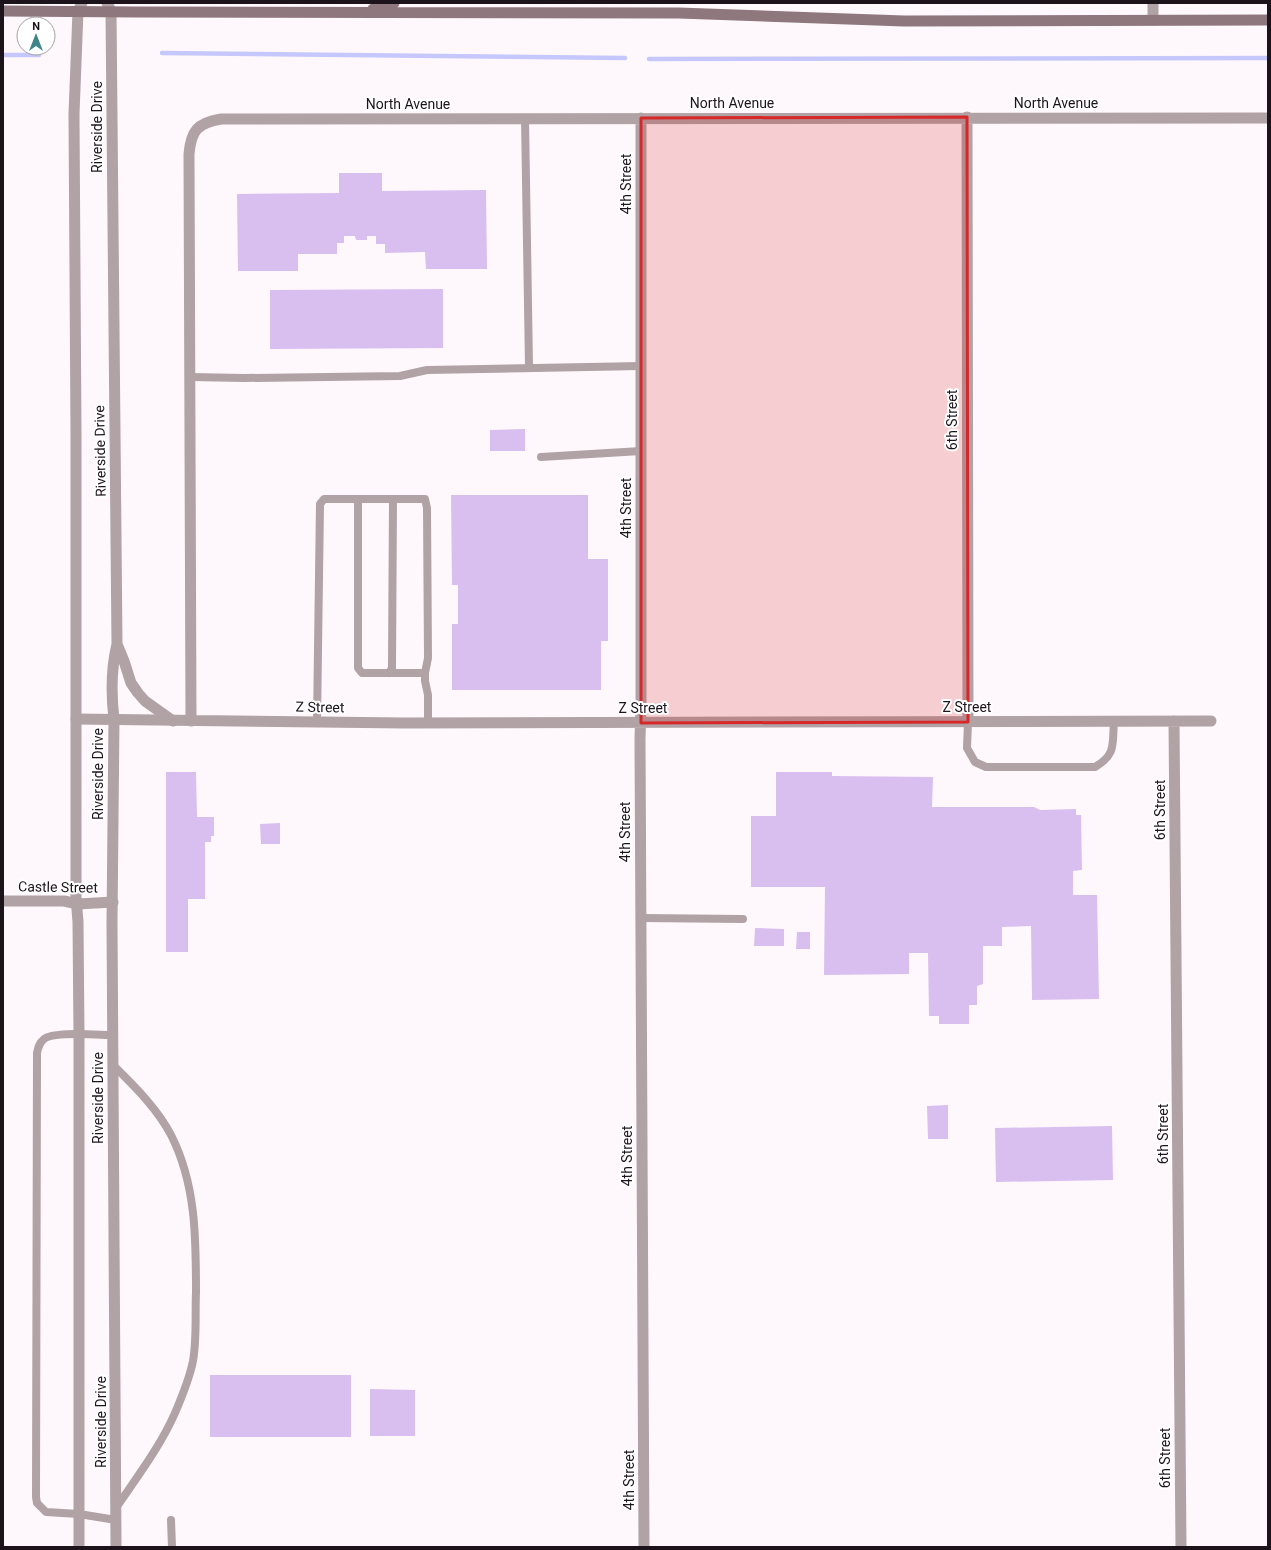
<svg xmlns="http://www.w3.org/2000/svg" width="1271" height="1550" font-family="Roboto,sans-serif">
<rect width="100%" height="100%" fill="#fef8fc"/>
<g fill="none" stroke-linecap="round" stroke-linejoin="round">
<path stroke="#c6c8fd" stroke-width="4.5" d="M 162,53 L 625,58
M 3,55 L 39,55
M 649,59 L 1268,58"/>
</g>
<path fill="#d9bef0" d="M 339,173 L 382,173 L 382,191 L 486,190 L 487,269 L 426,269 L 425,252 L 385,253 L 385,244 L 376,244 L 376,236 L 367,236 L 367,240 L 356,240 L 355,236 L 344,236 L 344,243 L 337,243 L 337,254 L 298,254 L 298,271 L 238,271 L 237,194 L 339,193 Z
M 443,289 L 443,348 L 270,349 L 270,290 Z
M 525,429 L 525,451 L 490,451 L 490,430 Z
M 451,495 L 588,495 L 588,559 L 608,559 L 608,641 L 601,641 L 601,690 L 452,690 L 452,624 L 458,624 L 458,585 L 452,585 Z
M 166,772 L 196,772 L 197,817 L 214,817 L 214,836 L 211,836 L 211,842 L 205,842 L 205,899 L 188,899 L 188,952 L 166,952 Z
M 776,772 L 832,772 L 832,776 L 933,777 L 932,807 L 1034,807 L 1040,810 L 1076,809 L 1076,815 L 1081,815 L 1082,870 L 1073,871 L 1073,895 L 1097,895 L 1099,999 L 1032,1000 L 1031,926 L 1002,927 L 1002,946 L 983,946 L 983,984 L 977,986 L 977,1005 L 969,1005 L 969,1024 L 939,1024 L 939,1016 L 929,1016 L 928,953 L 909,953 L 909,974 L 824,975 L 825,887 L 751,887 L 751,816 L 776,816 Z
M 280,823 L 280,844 L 261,844 L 260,824 Z
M 755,928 L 784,929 L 784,946 L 754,946 Z
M 797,932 L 810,932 L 810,949 L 796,949 Z
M 948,1105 L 948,1139 L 928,1139 L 927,1106 Z
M 1112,1126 L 1113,1180 L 996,1182 L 995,1128 Z
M 210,1375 L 351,1375 L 351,1437 L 210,1437 Z
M 370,1389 L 415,1390 L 415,1436 L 370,1436 Z"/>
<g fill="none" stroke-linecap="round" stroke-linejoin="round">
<path stroke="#b1a2a5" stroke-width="8" d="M 525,118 L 529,367
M 190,377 L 245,378 L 400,376 L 427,370 L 641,366
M 541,457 L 641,451
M 358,499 L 358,668 L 362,673 L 425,673
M 389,673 L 392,668 L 393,499
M 317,722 L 320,504 L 324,499 L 425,499 L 427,508 L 428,658 L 425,673 L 425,681 L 428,695 L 428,723
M 968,722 L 967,748 L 975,762 L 986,767 L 1095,767 C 1117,754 1112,744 1114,721
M 641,918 L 743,919
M 113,1035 C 99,1035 53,1031 44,1039 C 39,1043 38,1048 37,1053 L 36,1497 L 37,1503 L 46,1512 L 79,1514 L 116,1520
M 113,1065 C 134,1086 157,1108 171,1135 C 196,1184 196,1238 196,1292 C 195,1314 197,1338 193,1361 C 190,1376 181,1399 175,1413 C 160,1447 137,1477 116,1508
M 171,1520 L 172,1547"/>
<path stroke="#b1a2a5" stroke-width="11" d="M 1153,20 L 1153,3
M 967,117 L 968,722
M 641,118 L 641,706 L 640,739 L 644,1547
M 76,719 L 405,723 L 1211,721
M 191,721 L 189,154 C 191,131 197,123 221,119 L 1268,118
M 1174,721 L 1181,1547
M 3,901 L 64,901 L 78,904 L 113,902"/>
<path stroke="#b1a2a5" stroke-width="11" d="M 107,3 L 111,11 L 117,644 C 111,669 111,694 114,719 L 112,923 L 116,1547
M 117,644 L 124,661 L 131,683 L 138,693 L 145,701 L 173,721
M 79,1547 L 79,1035 L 78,922 L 76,897 L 76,432 L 74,114 L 78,11 L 82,3"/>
<path stroke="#8e787d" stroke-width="11" d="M 373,9 L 394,3
M 3,11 L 136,12 L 679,13 L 904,21 L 1268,20"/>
</g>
<path fill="#d62828" fill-opacity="0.2" stroke="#d62828" stroke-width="3" stroke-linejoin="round" d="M 967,117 L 968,722 L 641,723 L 641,118 Z"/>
<g text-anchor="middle" stroke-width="4" stroke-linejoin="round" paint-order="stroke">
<g font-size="14" fill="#1d131a" stroke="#fff">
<text x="732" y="108">North Avenue</text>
<text x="1056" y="108">North Avenue</text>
<text x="408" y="109">North Avenue</text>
<text transform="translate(97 127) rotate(-90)" y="5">Riverside Drive</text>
<text transform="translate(626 184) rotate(-90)" y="5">4th Street</text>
<text transform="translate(952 420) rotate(-90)" y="5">6th Street</text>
<text transform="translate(100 451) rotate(-91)" y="5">Riverside Drive</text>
<text transform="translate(626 508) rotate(-90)" y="5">4th Street</text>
<text transform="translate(320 707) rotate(1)" y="5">Z Street</text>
<text x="967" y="712">Z Street</text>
<text x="643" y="713">Z Street</text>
<text transform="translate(98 774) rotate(-90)" y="5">Riverside Drive</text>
<text transform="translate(1160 810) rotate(-90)" y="5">6th Street</text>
<text transform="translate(625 832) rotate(-90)" y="5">4th Street</text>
<text transform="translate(58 887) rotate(1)" y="5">Castle Street</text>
<text transform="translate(98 1098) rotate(-90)" y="5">Riverside Drive</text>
<text transform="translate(1163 1134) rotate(-90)" y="5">6th Street</text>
<text transform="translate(627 1156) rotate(-90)" y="5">4th Street</text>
<text transform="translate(101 1422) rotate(-90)" y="5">Riverside Drive</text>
<text transform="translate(1165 1458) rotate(-90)" y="5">6th Street</text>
<text transform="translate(629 1480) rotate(-90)" y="5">4th Street</text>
</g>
</g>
<rect width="1271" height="1550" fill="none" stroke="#1d131a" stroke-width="8"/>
<g transform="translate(36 36)"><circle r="19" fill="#ffffff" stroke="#a5a1a3"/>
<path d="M0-3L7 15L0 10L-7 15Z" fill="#3d858b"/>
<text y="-6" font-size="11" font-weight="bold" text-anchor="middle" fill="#1d131a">N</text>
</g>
</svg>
